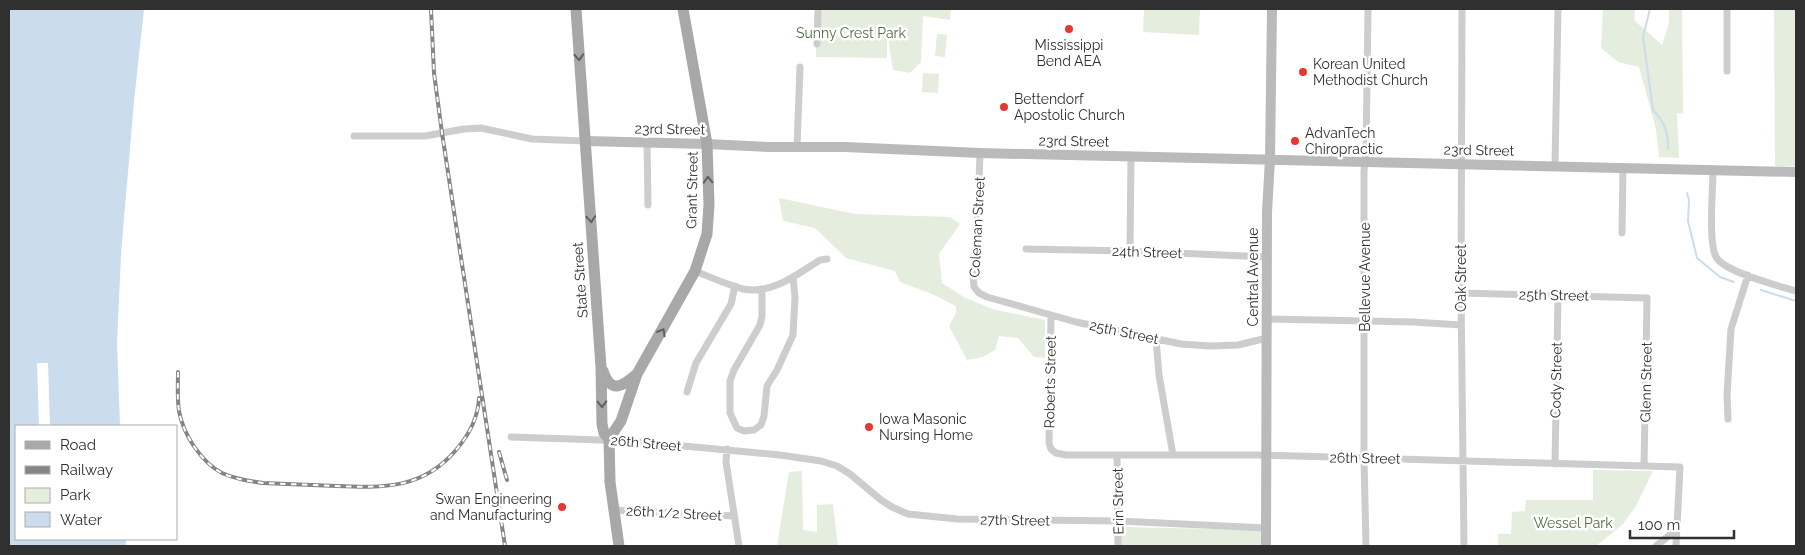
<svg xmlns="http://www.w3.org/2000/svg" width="1805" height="555" font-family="Raleway,sans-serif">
<rect width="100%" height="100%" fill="#fff"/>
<path fill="#e5edde" d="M 816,9 L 951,9 L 950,20 L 923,16 L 921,62 L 910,73 L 893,70 L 887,30 L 887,58 L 816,57 Z
M 1144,9 L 1200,9 L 1199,35 L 1143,32 Z
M 1603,9 L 1635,9 L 1634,20 L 1662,45 L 1669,23 L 1669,9 L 1682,9 L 1683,114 L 1677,113 L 1679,158 L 1659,157 L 1656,129 L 1639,67 L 1618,62 L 1601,48 Z
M 1774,9 L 1796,9 L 1796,166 L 1775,166 Z
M 937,34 L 947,35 L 945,57 L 935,56 Z
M 923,73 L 939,74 L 938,93 L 922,92 Z
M 779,198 L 855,214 L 950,217 L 960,224 L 939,254 L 942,283 L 964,297 L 992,309 L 1045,320 L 1045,358 L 1034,357 L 1018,338 L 999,336 L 995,350 L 983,357 L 967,360 L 949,326 L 956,313 L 956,306 L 932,294 L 900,282 L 895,271 L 846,258 L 815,228 L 783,221 Z
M 1593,470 L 1653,471 L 1636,506 L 1623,524 L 1596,546 L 1498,546 L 1498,534 L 1511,534 L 1512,512 L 1525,511 L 1526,500 L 1593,500 Z
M 802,471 L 803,530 L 817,532 L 817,505 L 833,504 L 838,546 L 777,546 L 789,472 Z
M 1124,527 L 1259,530 L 1261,531 L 1264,546 L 1121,546 L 1121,531 Z"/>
<path fill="#cbdced" d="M 9,9 L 146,9 L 124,218 L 121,291 L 123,426 L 16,426 L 16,539 L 126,539 L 126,546 L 9,546 Z"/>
<path fill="#fff" d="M 144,9 L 148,9 L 127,218 L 123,291 L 122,344 L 125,426 L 120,426 L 117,343 L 121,255 L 134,101 Z
M 37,363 L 48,363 L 50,426 L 39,426 Z"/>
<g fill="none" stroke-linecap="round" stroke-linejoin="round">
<path stroke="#cbdced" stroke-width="2" d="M 1650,9 L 1643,37 L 1653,110 C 1664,121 1669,134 1668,149
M 1687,193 L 1689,200 L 1688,221 L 1697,258 L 1720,277 L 1734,282
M 1761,290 L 1796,301"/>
<path stroke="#cdcdcd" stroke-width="7" d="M 1462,9 L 1461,293 L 1464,546
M 817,44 L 818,9
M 1727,71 L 1727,9
M 354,136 L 425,136 L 464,129 L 481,128 L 532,139 L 585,141
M 647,142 L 648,205
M 797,147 L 800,67
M 980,153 L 977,240 L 973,274 L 974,287 L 979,293 L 987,297 L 1076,322 L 1181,344 L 1210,346 L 1238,345 L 1267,338
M 1555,165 L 1558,9
M 1713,169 C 1713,189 1708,241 1716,257 C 1724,272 1779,286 1796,291
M 1622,233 L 1623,167
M 1026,249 L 1130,251 L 1267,257
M 1130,251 L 1131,155
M 695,271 C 710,277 728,285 743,289 C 772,295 797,274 820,260 L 827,259
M 762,289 L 762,316 L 760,325 L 734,370 L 730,381 L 730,413 L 737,428 L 744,431 L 754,430 L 761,425 L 764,416 L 767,386 L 777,370 L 793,335 L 795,297 L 793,277
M 1461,293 L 1647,298 L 1644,466
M 1051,316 L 1049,443 L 1051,449 L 1056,453 L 1066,455 L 1257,455 L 1680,467 L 1676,546
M 1267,319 L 1413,322 L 1461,325
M 1156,339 L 1159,375 L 1173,455
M 687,392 L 696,363 L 731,304 L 735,286
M 1728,419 L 1727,395 L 1731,329 L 1748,275
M 511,437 L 630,441 L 780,455 L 821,461 L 837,466 L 850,474 L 881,500 L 892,507 L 908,514 L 957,519 L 1118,521 L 1266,528
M 727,449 L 726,462 L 739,546
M 1117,456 L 1118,546
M 1555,464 L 1558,296
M 613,510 L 734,516
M 1366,546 L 1364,459 L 1364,171 L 1366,152 L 1368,9
M 1656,546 L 1676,530"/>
<path stroke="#bababa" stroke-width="10" d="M 585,141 L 707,144 L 769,147 L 845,147 L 980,153 L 1796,172
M 1266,546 L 1267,212 L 1270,159 L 1272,9"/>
<path stroke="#a8a8a8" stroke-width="11" d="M 576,9 L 601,367 L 602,424 L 604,433 L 609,439 L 610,482 L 619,546
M 603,371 C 611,394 622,387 637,374
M 609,439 L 621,421 L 637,374 L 695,271 L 707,234 L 709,205 L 707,144 L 683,9"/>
<g stroke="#858585" stroke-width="4">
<path id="rail" d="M 431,9 L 434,73 L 442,133 L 505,546
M 178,372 C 178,385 177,398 179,411 C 183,434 201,462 222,473 C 235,479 249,481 263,483 C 288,484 312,485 336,486 C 384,488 423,489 456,450 C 469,435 478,418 479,398
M 499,452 L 507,480"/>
</g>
<use href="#rail" stroke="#fff" stroke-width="2" stroke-dasharray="5.5" stroke-linecap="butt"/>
</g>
<defs><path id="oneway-chevron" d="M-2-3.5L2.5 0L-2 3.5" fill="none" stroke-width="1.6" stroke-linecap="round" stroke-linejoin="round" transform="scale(1.25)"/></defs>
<g stroke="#606060">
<use href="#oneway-chevron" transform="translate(579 57) rotate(86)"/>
<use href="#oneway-chevron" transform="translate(708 180) rotate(-92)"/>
<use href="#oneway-chevron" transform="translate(591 219) rotate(86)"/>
<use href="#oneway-chevron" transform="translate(662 332) rotate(-60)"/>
<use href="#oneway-chevron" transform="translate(602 404) rotate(89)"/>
</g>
<g fill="#e83632" stroke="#fff" stroke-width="2">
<circle cx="1069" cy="29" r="5"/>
<circle cx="1303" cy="72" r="5"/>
<circle cx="1004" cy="107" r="5"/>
<circle cx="1295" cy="141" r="5"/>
<circle cx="869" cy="427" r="5"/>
<circle cx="562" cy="507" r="5"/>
</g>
<g text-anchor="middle" stroke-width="5" stroke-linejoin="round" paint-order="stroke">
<g font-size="14" fill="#4f6d3c" stroke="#fff">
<text x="851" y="38">Sunny Crest Park</text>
<text x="1573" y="528">Wessel Park</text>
</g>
<g font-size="14" fill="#303030" stroke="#fff" text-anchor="start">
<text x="1069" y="50" text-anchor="middle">Mississippi<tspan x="1069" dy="16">Bend AEA</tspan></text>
<text x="1313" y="69">Korean United<tspan x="1313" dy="16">Methodist Church</tspan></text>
<text x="1014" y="104">Bettendorf<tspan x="1014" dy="16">Apostolic Church</tspan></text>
<text x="1305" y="138">AdvanTech<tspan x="1305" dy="16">Chiropractic</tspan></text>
<text x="879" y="424">Iowa Masonic<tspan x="879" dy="16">Nursing Home</tspan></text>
<text x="552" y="504" text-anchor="end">Swan Engineering<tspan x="552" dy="16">and Manufacturing</tspan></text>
</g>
<g font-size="14" fill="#303030" stroke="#fff">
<text transform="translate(670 129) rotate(1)" y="5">23rd Street</text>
<text transform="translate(1074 141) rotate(1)" y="5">23rd Street</text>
<text transform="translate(1479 150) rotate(1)" y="5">23rd Street</text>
<text transform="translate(692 190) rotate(-89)" y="5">Grant Street</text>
<text transform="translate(977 227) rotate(-87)" y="5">Coleman Street</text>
<text transform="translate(1147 252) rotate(2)" y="5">24th Street</text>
<text transform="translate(1253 277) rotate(-90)" y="5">Central Avenue</text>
<text transform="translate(1365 277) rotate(-90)" y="5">Bellevue Avenue</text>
<text transform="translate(1461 278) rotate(-90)" y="5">Oak Street</text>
<text transform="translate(580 280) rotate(-94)" y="5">State Street</text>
<text transform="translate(1554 295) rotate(1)" y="5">25th Street</text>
<text transform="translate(1124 332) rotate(12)" y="5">25th Street</text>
<text transform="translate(1556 380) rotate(-89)" y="5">Cody Street</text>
<text transform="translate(1050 382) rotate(-89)" y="5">Roberts Street</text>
<text transform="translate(1646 382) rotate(-89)" y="5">Glenn Street</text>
<text transform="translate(646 443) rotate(5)" y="5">26th Street</text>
<text transform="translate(1365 458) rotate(1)" y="5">26th Street</text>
<text transform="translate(1118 501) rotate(-91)" y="5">Erin Street</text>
<text transform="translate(674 513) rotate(3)" y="5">26th 1/2 Street</text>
<text transform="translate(1015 520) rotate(1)" y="5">27th Street</text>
</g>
</g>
<rect width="1805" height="555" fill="none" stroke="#303030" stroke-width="20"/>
<rect x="15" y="425" width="162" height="115" fill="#ffffff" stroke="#acacac"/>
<rect x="25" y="441" width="25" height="8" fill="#a8a8a8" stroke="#acacac"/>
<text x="60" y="450" font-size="15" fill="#303030">Road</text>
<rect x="25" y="466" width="25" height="8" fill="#858585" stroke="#acacac"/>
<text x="60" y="475" font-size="15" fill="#303030">Railway</text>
<rect x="25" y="488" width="25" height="15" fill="#e5edde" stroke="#acacac"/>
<text x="60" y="500" font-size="15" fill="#303030">Park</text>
<rect x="25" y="512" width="25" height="15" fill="#cbdced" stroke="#acacac"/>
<text x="60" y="525" font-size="15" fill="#303030">Water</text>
<path d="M1630 530v8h104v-8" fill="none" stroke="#303030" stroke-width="2.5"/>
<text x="1638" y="530" font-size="15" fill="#303030" stroke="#ffffff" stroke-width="4" paint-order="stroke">100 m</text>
</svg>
